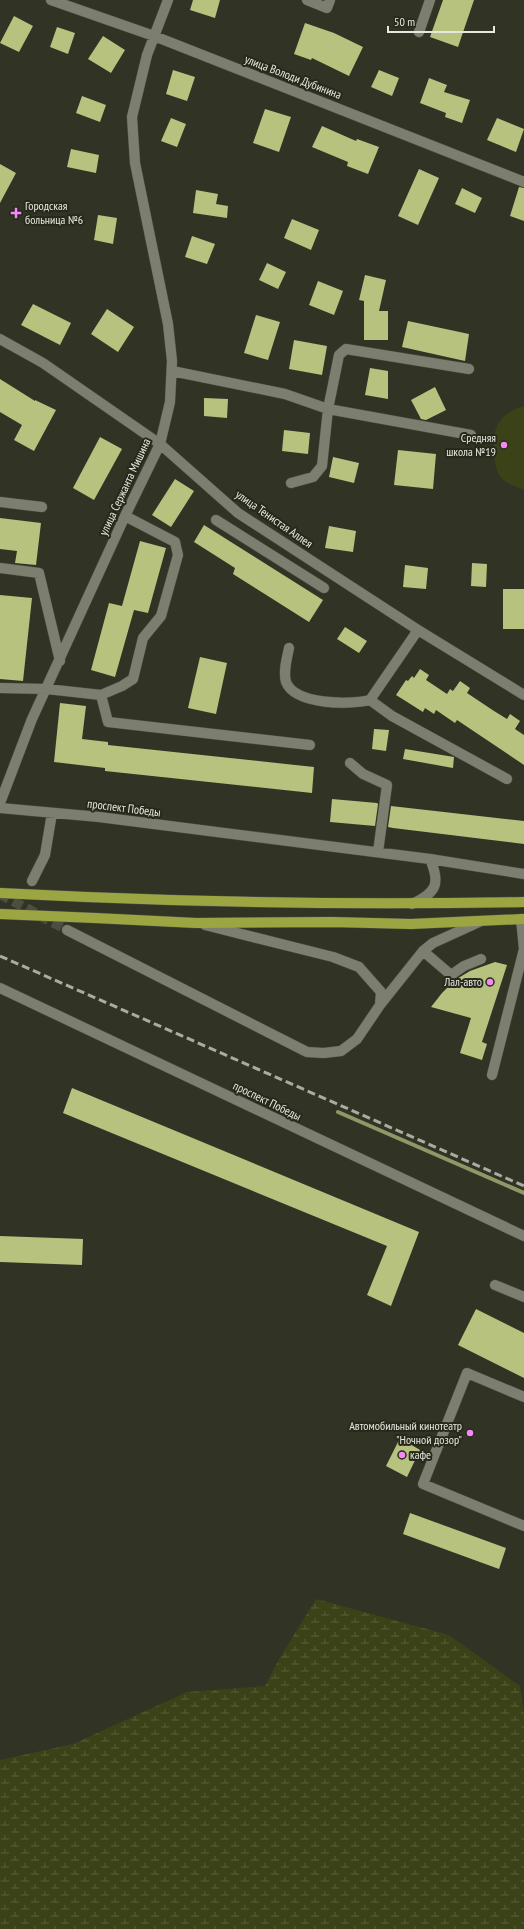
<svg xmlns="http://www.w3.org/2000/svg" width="524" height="1929" font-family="'PT Sans Narrow',sans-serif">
<defs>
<pattern id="wetland-marsh" width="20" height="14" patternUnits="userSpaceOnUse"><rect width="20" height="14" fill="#3c4217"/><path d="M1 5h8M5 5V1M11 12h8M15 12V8" fill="none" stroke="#585d38"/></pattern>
</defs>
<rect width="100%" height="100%" fill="#313325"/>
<path fill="url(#wetland-marsh)" d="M 316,1599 L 449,1635 L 520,1686 L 524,1715 L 524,1929 L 0,1929 L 0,1760 L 73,1744 L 187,1692 L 265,1686 L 278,1661 Z"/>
<path fill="#3c4217" d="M 524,406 L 524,490 C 516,486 505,484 500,476 C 492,463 491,437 498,424 C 504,414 514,409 524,406 Z"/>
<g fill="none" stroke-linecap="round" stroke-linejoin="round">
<path stroke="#909766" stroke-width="4" d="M 338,1112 L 524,1193"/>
</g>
<path fill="#b7c27e" d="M 193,0 L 220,0 L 215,18 L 190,10 Z
M 443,0 L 474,0 L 458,47 L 430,37 Z
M 14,16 L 33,26 L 19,52 L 0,43 Z
M 305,23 L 334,33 L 363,47 L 349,76 L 312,58 L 311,60 L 294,54 Z
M 57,27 L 75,33 L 68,54 L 50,47 Z
M 103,36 L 125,50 L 111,73 L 88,59 Z
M 173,70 L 195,77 L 187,101 L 166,94 Z
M 379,70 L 399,78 L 392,96 L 371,87 Z
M 429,78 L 447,85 L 444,92 L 470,100 L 462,123 L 445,117 L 446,113 L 420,103 Z
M 82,96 L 106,105 L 100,122 L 76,113 Z
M 265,109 L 291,117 L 279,152 L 253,143 Z
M 171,118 L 186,124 L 177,147 L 161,141 Z
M 497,118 L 524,129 L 516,152 L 487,140 Z
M 322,126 L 356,141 L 357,139 L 379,147 L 368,174 L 347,166 L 348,162 L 312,147 Z
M 71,149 L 99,155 L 96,173 L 67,167 Z
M 0,164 L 16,173 L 0,203 Z
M 419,169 L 439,178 L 418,225 L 398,216 Z
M 519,187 L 524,188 L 524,221 L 510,216 Z
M 462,188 L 482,198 L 475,213 L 455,204 Z
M 196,190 L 218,194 L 216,204 L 228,206 L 227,218 L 193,213 Z
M 98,215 L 117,218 L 113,244 L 94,240 Z
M 292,219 L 319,230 L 311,250 L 284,238 Z
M 192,236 L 215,244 L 207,264 L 185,257 Z
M 267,263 L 286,272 L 278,289 L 259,280 Z
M 365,275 L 386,280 L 379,311 L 388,311 L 388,340 L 364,340 L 364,301 L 359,300 Z
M 318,281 L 343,291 L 334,315 L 309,305 Z
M 33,304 L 71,323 L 60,345 L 21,325 Z
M 107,309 L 134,327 L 118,352 L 91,334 Z
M 256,315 L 280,322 L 268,360 L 244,353 Z
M 408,321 L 469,334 L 465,361 L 402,347 Z
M 294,340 L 327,346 L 322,375 L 289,369 Z
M 370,368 L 388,371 L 388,399 L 365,395 Z
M 0,379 L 35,401 L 35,400 L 56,410 L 34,451 L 14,440 L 22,425 L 0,412 Z
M 435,387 L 446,410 L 426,420 L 421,419 L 411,400 Z
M 204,398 L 228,399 L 227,418 L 204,416 Z
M 284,430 L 310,433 L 308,454 L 282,451 Z
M 100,437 L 122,449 L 94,500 L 73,488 Z
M 398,450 L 436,454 L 433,489 L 394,485 Z
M 333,457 L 359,463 L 354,483 L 329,477 Z
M 175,479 L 194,491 L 171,527 L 152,515 Z
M 0,518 L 41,523 L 36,565 L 15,563 L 17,551 L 0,549 Z
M 204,525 L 323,600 L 309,622 L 233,574 L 235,568 L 194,542 Z
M 329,526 L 356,531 L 353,552 L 325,548 Z
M 140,541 L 166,548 L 148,613 L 134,610 L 115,677 L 91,670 L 109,603 L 122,606 Z
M 472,563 L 487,564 L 486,587 L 471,586 Z
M 405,565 L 428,568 L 426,589 L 403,587 Z
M 503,589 L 524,589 L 524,629 L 503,629 Z
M 0,595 L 32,598 L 23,681 L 0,679 Z
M 345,627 L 367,641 L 359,653 L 337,639 Z
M 200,657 L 227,663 L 216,714 L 188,708 Z
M 420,669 L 429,675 L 426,680 L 447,694 L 450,689 L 453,691 L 460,681 L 470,688 L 467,693 L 494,711 L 507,719 L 510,714 L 520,721 L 515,729 L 524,735 L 524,765 L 457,720 L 455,723 L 436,710 L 434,714 L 425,708 L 423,712 L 396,695 L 406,680 L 408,681 L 412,676 L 414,678 Z
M 60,703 L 86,706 L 82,739 L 108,742 L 108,745 L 314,767 L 312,793 L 105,771 L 105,768 L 54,762 Z
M 374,729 L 389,730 L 386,751 L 372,749 Z
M 405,749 L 454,757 L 453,768 L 403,759 Z
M 332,799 L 377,803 L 378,804 L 375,826 L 330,822 Z
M 391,806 L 524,821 L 524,844 L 393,828 L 388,827 Z
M 495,962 L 507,965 L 482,1042 L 487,1044 L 482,1060 L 460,1053 L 471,1018 L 431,1007 L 442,993 L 455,980 L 470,971 Z
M 72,1088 L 419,1232 L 391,1306 L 367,1295 L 387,1246 L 63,1113 Z
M 0,1236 L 83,1239 L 82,1265 L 0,1262 Z
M 476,1309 L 524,1333 L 524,1378 L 458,1345 Z
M 400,1438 L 420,1450 L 407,1477 L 386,1466 Z
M 410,1513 L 506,1548 L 499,1569 L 403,1534 Z"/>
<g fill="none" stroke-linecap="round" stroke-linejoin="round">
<path stroke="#4c4e41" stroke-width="10" stroke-dasharray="10 5" stroke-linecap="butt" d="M 0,894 L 67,930"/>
<g stroke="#4e5044" stroke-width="11">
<path id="minor" d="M 51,0 L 154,36 L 524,182
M 307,0 L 327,8 L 330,0
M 419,32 L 430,0
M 0,339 L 43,363 L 160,444 L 238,513 L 418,630 L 524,695
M 172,371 L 285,394 L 328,409 L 471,435
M 291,483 L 313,477 L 322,466 L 328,409 L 339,355 L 346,349 L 469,369
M 0,502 L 42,507
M 216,520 L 324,588
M 0,568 L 39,573 L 60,661
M 418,630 L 370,700 L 392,716 L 507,779
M 289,648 C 287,658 283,671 286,682 C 295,705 350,705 370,700
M 0,688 L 47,689 L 101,695 L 122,686 L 133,679 L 143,638 L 161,616 L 178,555 L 175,542 L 125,516
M 101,695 L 108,722 L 310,745
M 350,763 L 363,774 L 387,785 L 378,852
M 0,803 L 32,719 L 125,516 L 160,444 L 170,402 L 172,361 L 168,324 L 135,163 L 132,117 L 147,55 L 168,0
M 0,808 L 99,817 L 430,859 L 524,874
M 32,881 L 45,855 L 52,813
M 412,904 C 436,893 441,884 430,859
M 205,925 L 333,957 L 359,967 L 381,992 L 380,1005
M 67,930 L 307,1052 L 324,1053 L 341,1051 L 357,1039 L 380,1005 L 423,951 L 433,943 L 479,922
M 423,951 L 451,975 L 464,966 L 481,959
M 0,988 L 524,1236
M 492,1075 L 524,949 L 521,919
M 495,1285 L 524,1297
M 524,1397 L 467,1373 L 423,1484 L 524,1526"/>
</g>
<g stroke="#4e5044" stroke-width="11">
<path id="major" d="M 86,897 C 232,903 378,905 524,902
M 95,918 L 196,923 L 332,922 L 411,924 L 524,919"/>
</g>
<use href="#minor" stroke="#7c7f6f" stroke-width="10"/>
<use href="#major" stroke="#9ba643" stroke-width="10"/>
<path stroke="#aaaca1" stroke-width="3" stroke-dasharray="8 4" stroke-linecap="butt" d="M 0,956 L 524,1186"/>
<g stroke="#4e5044" stroke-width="11" stroke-linecap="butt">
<path id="major-bridge" d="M 0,893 L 86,897
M 0,914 L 95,918"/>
</g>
<use href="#major-bridge" stroke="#9ba643" stroke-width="10"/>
</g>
<g fill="#f18af4" stroke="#27291b" stroke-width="1.5">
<path d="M14 207h4v4h4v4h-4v4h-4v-4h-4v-4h4z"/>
<circle cx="504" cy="445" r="4"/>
<circle cx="490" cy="982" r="4"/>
<circle cx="470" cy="1433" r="4"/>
<circle cx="402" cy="1455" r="4"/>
</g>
<g text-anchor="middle" stroke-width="4" stroke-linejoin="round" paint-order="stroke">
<g font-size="12" fill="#e6e8df" stroke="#27291b">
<text transform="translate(293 77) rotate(21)" y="4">улица Володи Дубинина</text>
<text transform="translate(125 487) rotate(-65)" y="4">улица Сержанта Мишина</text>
<text transform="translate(274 519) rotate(35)" y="4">улица Тенистая Аллея</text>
<text transform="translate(124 808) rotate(7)" y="4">проспект Победы</text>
<text transform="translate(267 1101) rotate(26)" y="4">проспект Победы</text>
</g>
<g font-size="12" fill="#e6e8df" stroke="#27291b" text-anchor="end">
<text x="25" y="210" text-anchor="start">Городская<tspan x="25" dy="14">больница №6</tspan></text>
<text x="496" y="442">Средняя<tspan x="496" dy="14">школа №19</tspan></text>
<text x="482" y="986">Лал-авто</text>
<text x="462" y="1430">Автомобильный кинотеатр<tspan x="462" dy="14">"Ночной дозор"</tspan></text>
<text x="410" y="1459" text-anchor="start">кафе</text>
</g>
</g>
<path d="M388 26v6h106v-6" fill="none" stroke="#e6e8df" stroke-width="2"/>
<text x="394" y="26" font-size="12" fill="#e6e8df" stroke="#27291b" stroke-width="3" paint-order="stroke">50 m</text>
</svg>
